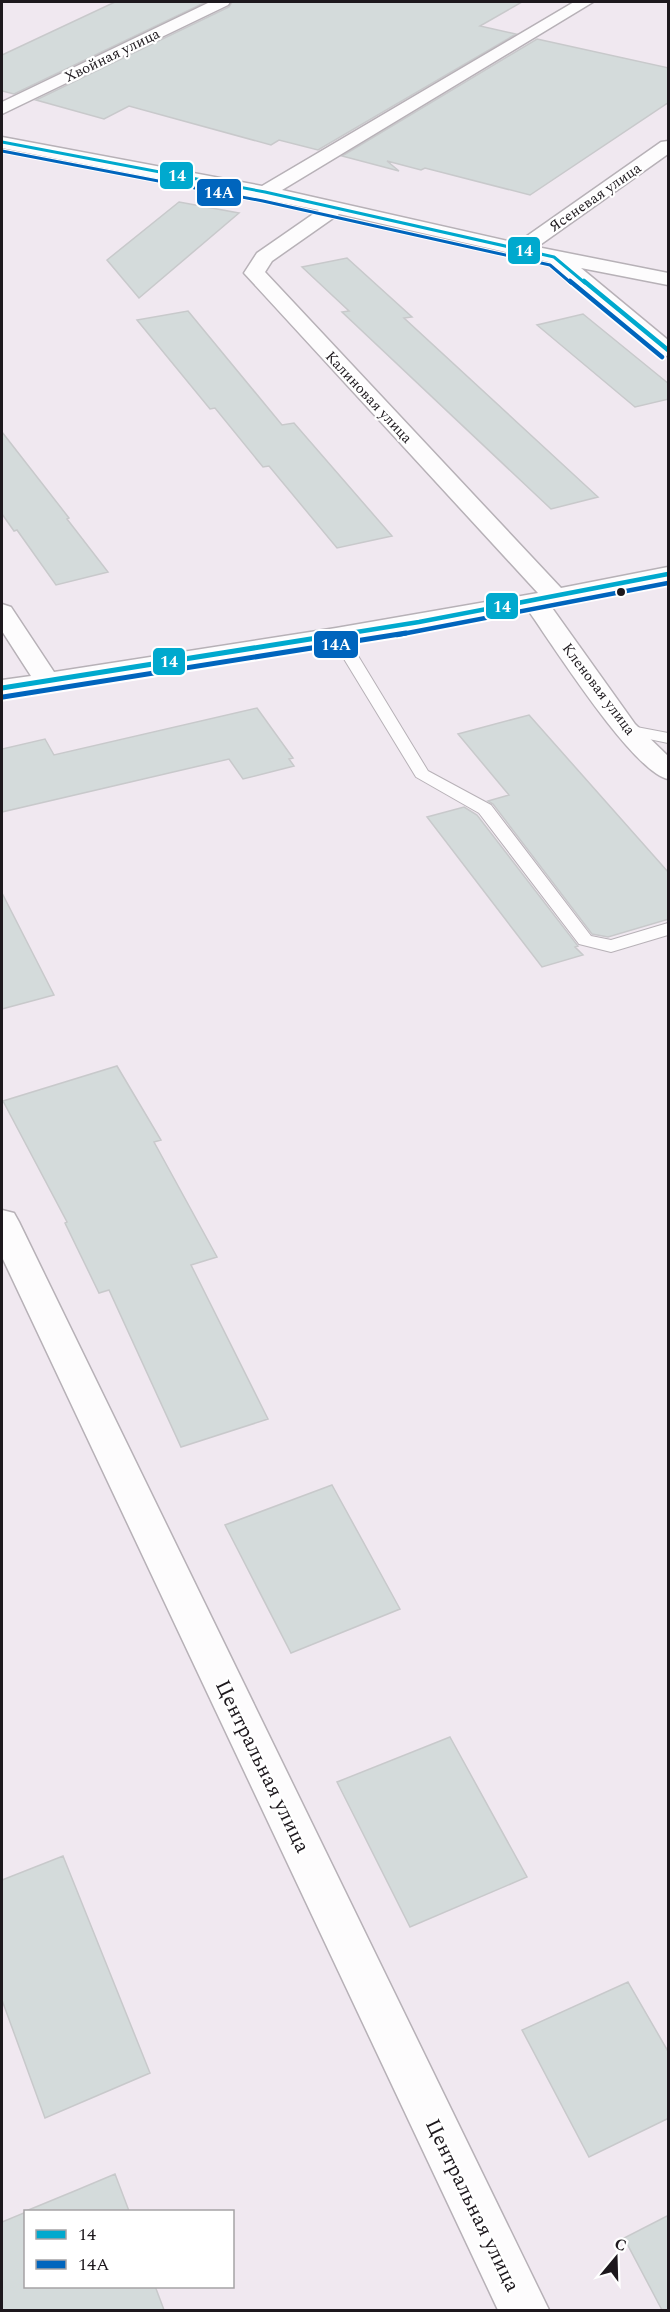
<svg xmlns="http://www.w3.org/2000/svg" width="670" height="2312" font-family="Spectral,serif">
<rect width="100%" height="100%" fill="#f0e8f0"/>
<path fill="#d4dbdb" stroke="#c8c9cb" stroke-width="1.5" d="M 115,2 L 206,2 L 14,94 L 2,91 L 2,55 Z
M 232,2 L 522,2 L 480,26 L 516,34 L 318,150 L 279,140 L 271,145 L 129,106 L 104,119 L 36,100 L 229,7 Z
M 537,39 L 669,68 L 669,102 L 530,195 L 425,168 L 421,170 L 387,161 L 399,171 L 342,156 Z
M 179,202 L 239,213 L 139,298 L 107,260 Z
M 347,258 L 412,317 L 404,318 L 598,497 L 551,509 L 342,312 L 349,311 L 302,267 Z
M 188,311 L 282,425 L 294,423 L 392,536 L 337,548 L 269,466 L 263,467 L 215,408 L 210,409 L 137,320 Z
M 583,314 L 669,384 L 669,399 L 635,407 L 537,325 Z
M 2,432 L 69,518 L 67,519 L 108,572 L 56,585 L 17,530 L 14,531 L 2,514 Z
M 257,708 L 293,758 L 289,759 L 294,766 L 243,779 L 229,759 L 2,812 L 2,749 L 45,739 L 54,755 Z
M 529,715 L 669,873 L 669,919 L 608,937 L 592,934 L 493,804 L 488,801 L 509,795 L 458,734 Z
M 464,807 L 477,815 L 578,946 L 575,947 L 583,955 L 542,967 L 427,817 Z
M 2,893 L 54,995 L 2,1009 Z
M 117,1066 L 161,1140 L 154,1142 L 217,1257 L 191,1265 L 268,1419 L 181,1447 L 109,1290 L 99,1293 L 65,1223 L 67,1222 L 3,1101 Z
M 332,1485 L 400,1609 L 291,1653 L 225,1525 Z
M 450,1737 L 527,1877 L 410,1927 L 337,1782 Z
M 63,1856 L 150,2073 L 45,2118 L 2,2000 L 2,1880 Z
M 628,1982 L 669,2053 L 669,2118 L 589,2157 L 522,2030 Z
M 115,2174 L 129,2211 L 26,2211 L 77,2190 Z
M 26,2212 L 26,2286 L 155,2286 L 164,2310 L 2,2310 L 2,2222 Z
M 669,2215 L 669,2310 L 662,2310 L 624,2238 Z"/>
<g fill="none" stroke-linecap="round" stroke-linejoin="round">
<g stroke="#b7b1b7" stroke-width="2">
<path id="service" d="M 338,631 L 346,636 L 428,771 L 491,805 L 591,936 L 611,940 L 668,923 L 668,935 L 611,952 L 579,944 L 479,813 L 416,777 L 330,636 Z
M 626,725 L 668,733 L 668,743 L 620,733 L 618,730 L 620,727 Z"/>
</g>
<g stroke="#b7b1b7" stroke-width="3">
<path id="minor" d="M 210,2 L 230,2 L 228,5 L 2,114 L 2,102 Z
M 574,2 L 593,2 L 282,190 L 517,243 L 661,142 L 668,141 L 668,154 L 537,247 L 668,273 L 668,285 L 581,268 L 668,340 L 668,356 L 660,355 L 549,262 L 339,214 L 272,261 L 265,272 L 561,588 L 668,567 L 668,581 L 550,605 L 635,724 L 668,756 L 668,779 C 633,772 552,644 528,610 L 336,644 L 2,696 L 2,680 L 31,676 L 2,631 L 2,604 L 11,607 L 54,672 L 336,628 L 538,593 L 244,273 L 257,253 L 319,210 L 2,148 L 2,137 L 262,186 Z
M 2,1210 L 14,1213 L 19,1222 L 549,2310 L 498,2310 L 2,1257 Z"/>
</g>
<use href="#service" fill="#fdfcfd" fill-rule="evenodd"/>
<use href="#minor" fill="#fdfcfd" fill-rule="evenodd"/>
<g stroke="#fff" stroke-width="5">
<path id="bus-1-far2" d="M 2,142 L 265,192 L 554,257 L 585,283"/>
</g>
<g stroke="#fff" stroke-width="8">
<path id="bus-1-far1" d="M 584,281 L 668,350
M 338,635 L 419,622 L 668,574"/>
</g>
<g stroke="#fff" stroke-width="9">
<path id="bus-1" d="M 2,688 L 348,633"/>
</g>
<g stroke="#fff" stroke-width="5">
<path id="bus-2-far2" d="M 2,151 L 263,201 L 550,265 L 571,283"/>
</g>
<g stroke="#fff" stroke-width="8">
<path id="bus-2-far1" d="M 570,281 L 662,357
M 397,635 L 668,583"/>
</g>
<g stroke="#fff" stroke-width="9">
<path id="bus-2" d="M 3,697 L 406,633"/>
</g>
<use href="#bus-1-far2" stroke="#00a9ce" stroke-width="3"/>
<use href="#bus-1-far1" stroke="#00a9ce" stroke-width="4.5"/>
<use href="#bus-1" stroke="#00a9ce" stroke-width="5"/>
<use href="#bus-2-far2" stroke="#0065bd" stroke-width="3"/>
<use href="#bus-2-far1" stroke="#0065bd" stroke-width="4.5"/>
<use href="#bus-2" stroke="#0065bd" stroke-width="5"/>
</g>
<circle fill="#1d181d" stroke="#fff" stroke-width="2" cx="621" cy="592" r="5"/>
<g text-anchor="middle" stroke-width="4.5" stroke-linejoin="round" paint-order="stroke">
<g font-size="15" fill="#1d181d" stroke="#fff">
<text transform="translate(112 55) rotate(-26)" y="5">Хвойная улица</text>
<text transform="translate(595 197) rotate(-35)" y="5">Ясеневая улица</text>
<text transform="translate(369 397) rotate(47)" y="5">Калиновая улица</text>
<text transform="translate(599 689) rotate(53)" y="5">Кленовая улица</text>
</g>
<g font-size="21" fill="#1d181d" stroke="#fff">
<text transform="translate(263 1766) rotate(64)" y="7">Центральная улица</text>
<text transform="translate(473 2205) rotate(64)" y="7">Центральная улица</text>
</g>
</g>
<g stroke="#fff" stroke-width="2">
<rect x="159" y="161" width="35" height="29" rx="6" fill="#00a9ce"/>
<rect x="196" y="178" width="46" height="29" rx="6" fill="#0065bd"/>
<rect x="507" y="236" width="34" height="29" rx="6" fill="#00a9ce"/>
<rect x="485" y="592" width="34" height="28" rx="6" fill="#00a9ce"/>
<rect x="313" y="630" width="46" height="29" rx="6" fill="#0065bd"/>
<rect x="152" y="647" width="34" height="29" rx="6" fill="#00a9ce"/>
</g>
<g font-size="16" text-anchor="middle" font-weight="bold" fill="#fff">
<text x="177" y="181">14</text>
<text x="219" y="198">14А</text>
<text x="524" y="256">14</text>
<text x="502" y="612">14</text>
<text x="336" y="650">14А</text>
<text x="169" y="667">14</text>
</g>
<rect width="670" height="2312" fill="none" stroke="#1d181d" stroke-width="6"/>
<rect x="24" y="2210" width="210" height="78" fill="#ffffff" stroke="#a5a3a5" stroke-width="1.5"/>
<rect x="36" y="2230" width="30" height="9" fill="#00a9ce" stroke="#a5a3a5" stroke-width="1.5"/>
<text x="78" y="2240" font-size="18" fill="#1d181d">14</text>
<rect x="36" y="2260" width="30" height="9" fill="#0065bd" stroke="#a5a3a5" stroke-width="1.5"/>
<text x="78" y="2270" font-size="18" fill="#1d181d">14А</text>
<g transform="translate(616 2258) rotate(19)" stroke="#ffffff" stroke-width="4.5" paint-order="stroke">
<path d="M0-4.5L10 22L0 15L-10 22Z" fill="#1d181d"/>
<text y="-9" font-size="16" font-weight="bold" text-anchor="middle" fill="#1d181d">С</text>
</g>
</svg>
